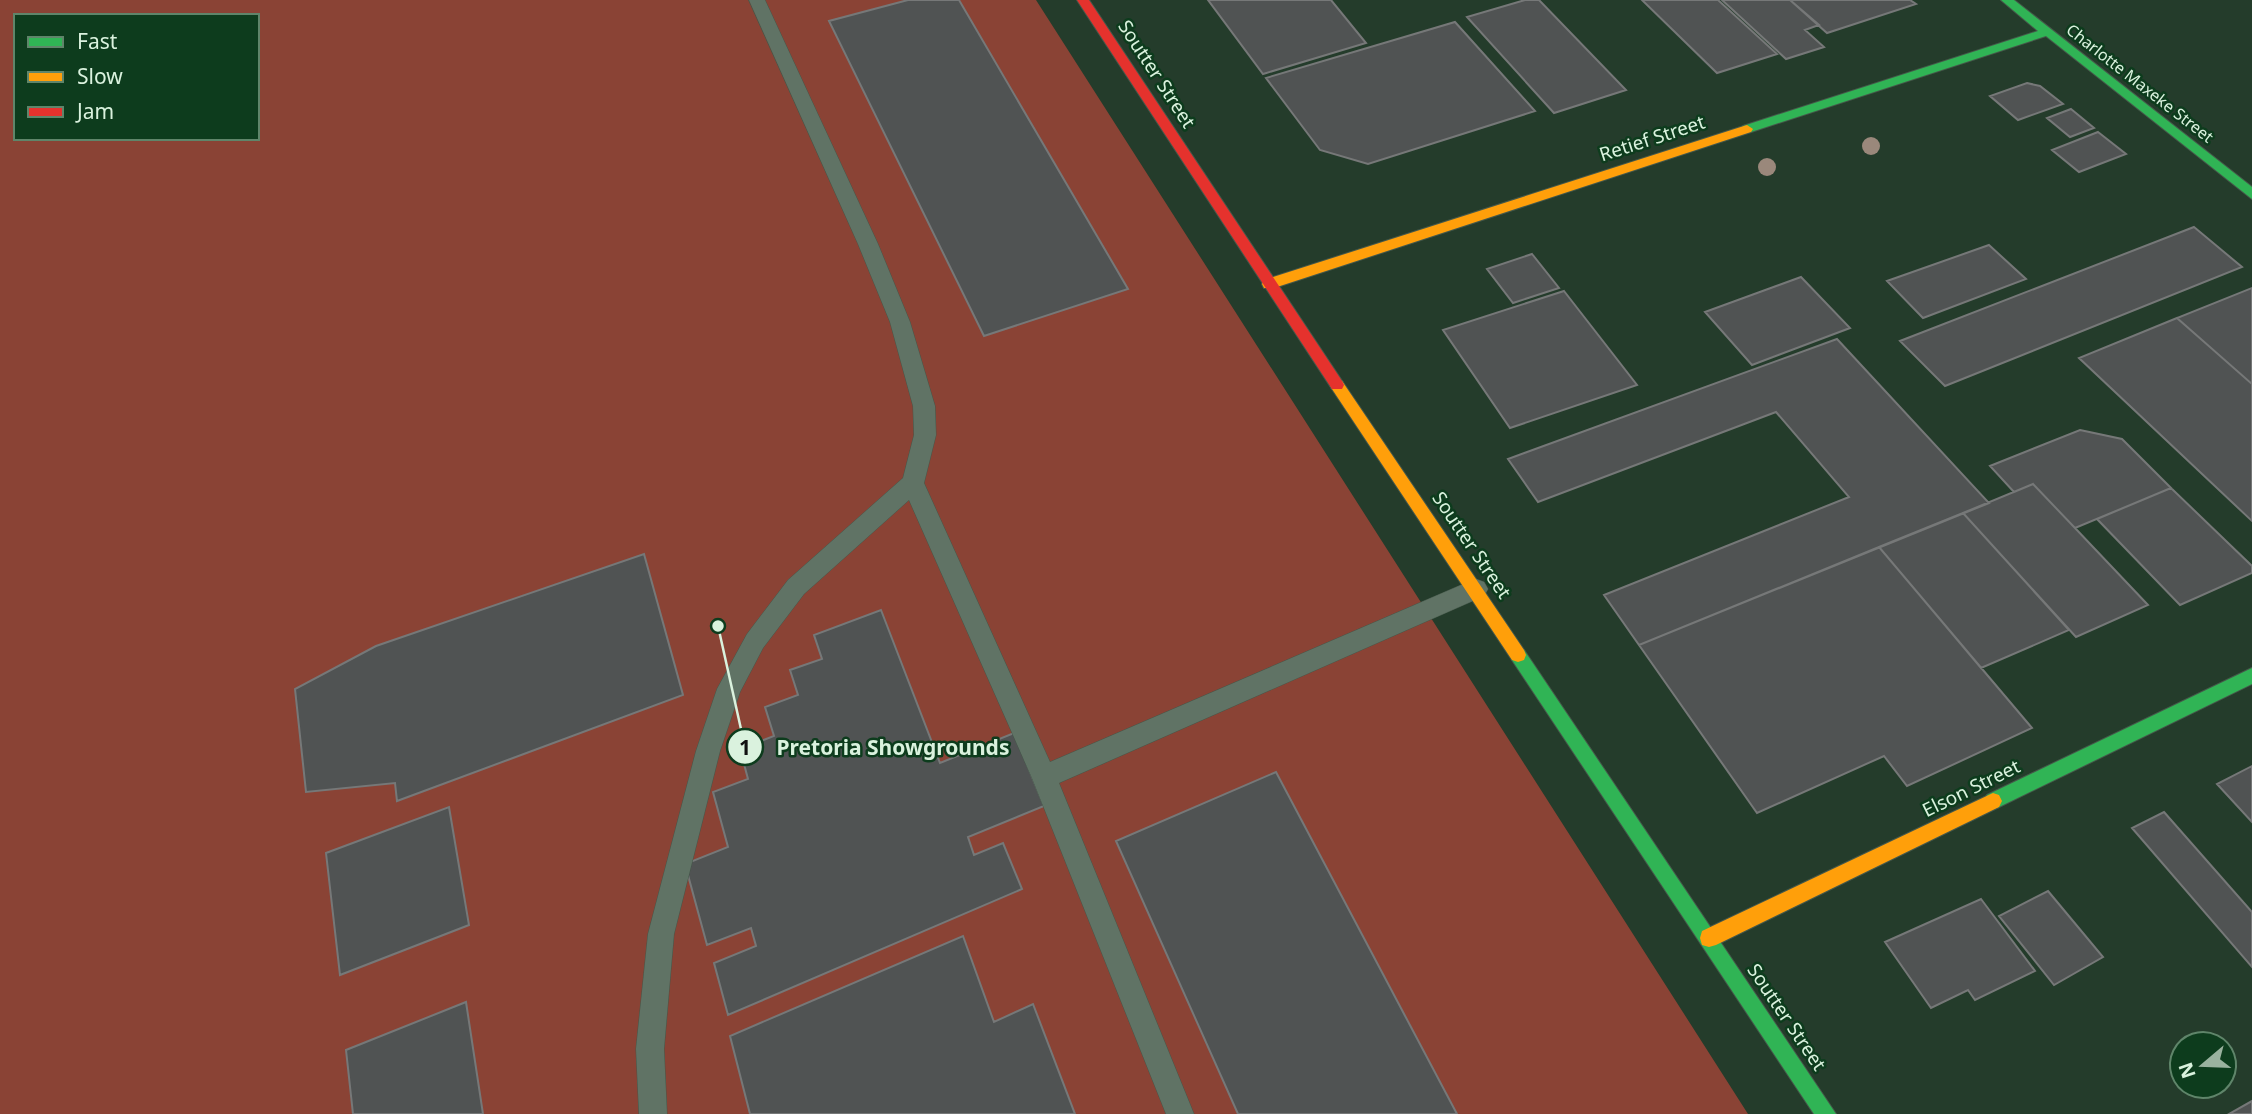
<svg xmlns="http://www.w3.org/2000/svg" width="2252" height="1114" font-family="'Noto Sans',sans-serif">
<rect width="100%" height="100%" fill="#243c2b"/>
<path fill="#8a4335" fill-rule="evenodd" d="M 0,0 L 1036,0 L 1748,1114 L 0,1114 ZM 16,16 L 257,16 L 257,138 L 16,138 Z"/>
<path fill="#505353" stroke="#767878" stroke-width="2" d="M 908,0 L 959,0 L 1128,289 L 984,336 L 829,21 Z
M 1208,0 L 1331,0 L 1366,43 L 1263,74 Z
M 1525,0 L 1539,0 L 1626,90 L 1554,113 L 1467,17 Z
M 1642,0 L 1718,0 L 1777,54 L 1717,73 Z
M 1722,0 L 1790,0 L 1819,25 L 1805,30 L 1824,47 L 1786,59 Z
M 1790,0 L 1910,0 L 1916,4 L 1827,33 Z
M 1455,22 L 1535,111 L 1368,164 L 1320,150 L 1266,78 Z
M 2027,83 L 2040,86 L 2063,104 L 2018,120 L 1990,96 Z
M 2071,109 L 2094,128 L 2070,137 L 2047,118 Z
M 2098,132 L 2126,154 L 2079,172 L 2052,150 Z
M 2194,227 L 2242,267 L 1945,386 L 1900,341 Z
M 1989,245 L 2026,279 L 1923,318 L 1887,281 Z
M 1532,254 L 1559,288 L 1513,303 L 1487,269 Z
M 1801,277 L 1850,328 L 1752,365 L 1705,312 Z
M 2252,288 L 2252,384 L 2177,318 Z
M 1564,291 L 1637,385 L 1510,428 L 1443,330 Z
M 2177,318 L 2252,384 L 2252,521 L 2079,358 Z
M 1837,339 L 1989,503 L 1639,645 L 1604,595 L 1849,497 L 1776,412 L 1538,502 L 1508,459 Z
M 2080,430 L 2122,439 L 2171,488 L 2075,528 L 2033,484 L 2014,492 L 1990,466 Z
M 2033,484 L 2075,528 L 2148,605 L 2076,637 L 1963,513 Z
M 2171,488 L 2252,566 L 2252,573 L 2180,605 L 2097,519 Z
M 1963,513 L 2069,630 L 1981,668 L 1879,547 Z
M 1879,547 L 2032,728 L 1907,786 L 1884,756 L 1757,813 L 1639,645 Z
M 644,554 L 683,695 L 397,801 L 395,783 L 306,792 L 295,689 L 376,646 Z
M 881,610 L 940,763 L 1014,733 L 1044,806 L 968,837 L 974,855 L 1003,843 L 1022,889 L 728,1015 L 714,963 L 756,946 L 751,928 L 707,945 L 685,864 L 728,847 L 713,792 L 748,779 L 740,749 L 774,736 L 765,707 L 798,695 L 790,670 L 822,659 L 814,635 Z
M 2252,766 L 2252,822 L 2217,784 Z
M 1276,772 L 1457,1114 L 1238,1114 L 1116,841 Z
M 449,807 L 469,925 L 340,975 L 326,853 Z
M 2164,812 L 2252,912 L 2252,967 L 2132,828 Z
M 2048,891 L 2103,957 L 2054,985 L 1999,916 Z
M 1981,899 L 2035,971 L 1975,1000 L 1968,990 L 1931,1008 L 1885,942 Z
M 963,936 L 994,1022 L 1033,1004 L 1075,1114 L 750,1114 L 730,1036 Z
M 466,1002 L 483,1114 L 353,1114 L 346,1050 Z
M 2252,1101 L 2252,1114 L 2229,1114 Z"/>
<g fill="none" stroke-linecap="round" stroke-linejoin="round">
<g stroke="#45584a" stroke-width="1">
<path id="lane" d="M 749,0 L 765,0 L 878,244 L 910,322 L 935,406 L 936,435 L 924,483 L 1050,762 L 1468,582 L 1476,579 L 1484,582 L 1488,589 L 1484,596 L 1059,783 L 1194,1114 L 1166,1114 L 1032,778 L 909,500 L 804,594 L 763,648 L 740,692 L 720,751 L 674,934 L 664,1049 L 667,1114 L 639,1114 L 636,1049 L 648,934 L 696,751 L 717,689 L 747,634 L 788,580 L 903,478 L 914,435 L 913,406 L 890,322 L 858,244 Z"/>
</g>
<g stroke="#45584a" stroke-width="2">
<path id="fast" d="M 2001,0 L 2014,0 L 2252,187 L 2252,199 L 2046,36 L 1751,132 L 1743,132 L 1741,129 L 1743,126 L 2038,31 Z
M 1518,648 L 1524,650 L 1836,1114 L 1814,1114 L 1512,660 L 1510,655 L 1512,650 Z
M 2252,668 L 2252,684 L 1999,807 L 1993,809 L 1987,807 L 1984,801 L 1987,795 Z"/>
</g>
<g stroke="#45584a" stroke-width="2">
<path id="slow" d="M 1747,125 L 1753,129 L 1751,132 L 1274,288 L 1264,288 L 1262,284 L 1264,280 Z
M 1337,379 L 1342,381 L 1524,650 L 1526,655 L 1524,660 L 1518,662 L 1512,660 L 1332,389 L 1330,385 L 1332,381 Z
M 1993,793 L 1999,795 L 2002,801 L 1999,807 L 1716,945 L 1709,947 L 1702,945 L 1700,938 L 1702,931 Z"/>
</g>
<g stroke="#45584a" stroke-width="2">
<path id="jam" d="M 1077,0 L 1089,0 L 1342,381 L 1344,385 L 1342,389 L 1332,389 Z"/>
</g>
<use href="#lane" fill="#607365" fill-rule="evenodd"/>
<use href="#fast" fill="#30b455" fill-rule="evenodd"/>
<use href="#slow" fill="#ff9f0a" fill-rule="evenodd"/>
<use href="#jam" fill="#e5322d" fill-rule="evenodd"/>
</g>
<g fill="#9a887b">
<circle cx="1871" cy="146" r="9"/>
<circle cx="1767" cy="167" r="9"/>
</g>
<g text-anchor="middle" stroke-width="5" stroke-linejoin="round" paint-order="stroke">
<g font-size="16" fill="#daf2de" stroke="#0d3c1d">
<text transform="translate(2140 83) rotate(38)" y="6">Charlotte Maxeke Street</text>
</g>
<g font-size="19" fill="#daf2de" stroke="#0d3c1d">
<text transform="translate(1157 74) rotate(57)" y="7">Soutter Street</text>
<text transform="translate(1652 138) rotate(-18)" y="7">Retief Street</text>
<text transform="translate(1472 545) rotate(56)" y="7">Soutter Street</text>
<text transform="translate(1971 788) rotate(-26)" y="7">Elson Street</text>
<text transform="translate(1787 1017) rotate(56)" y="7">Soutter Street</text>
</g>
</g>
<path fill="none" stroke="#daf2de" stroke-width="2.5" d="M718 626L745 747"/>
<g fill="#daf2de" stroke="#0d3c1d" stroke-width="2.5">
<circle cx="718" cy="626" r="7"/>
<circle cx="745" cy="747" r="18"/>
</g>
<g font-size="21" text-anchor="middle" font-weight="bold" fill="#111">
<text x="745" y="755">1</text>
</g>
<g font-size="21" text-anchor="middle" font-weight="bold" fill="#daf2de" stroke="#0d3c1d" stroke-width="5" stroke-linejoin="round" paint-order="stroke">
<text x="893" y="755">Pretoria Showgrounds</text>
</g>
<rect x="14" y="14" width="245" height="126" fill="#0d3c1d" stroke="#5f856a" stroke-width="2"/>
<rect x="28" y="37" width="35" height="10" fill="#30b455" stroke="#5f856a" stroke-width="2"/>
<text x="77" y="49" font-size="21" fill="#daf2de">Fast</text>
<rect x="28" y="72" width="35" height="10" fill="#ff9f0a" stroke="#5f856a" stroke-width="2"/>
<text x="77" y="84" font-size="21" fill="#daf2de">Slow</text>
<rect x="28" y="107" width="35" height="10" fill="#e5322d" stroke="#5f856a" stroke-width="2"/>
<text x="77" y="119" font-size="21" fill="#daf2de">Jam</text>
<g transform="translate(2203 1065) rotate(251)"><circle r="33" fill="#0d3c1d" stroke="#5f856a" stroke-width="2"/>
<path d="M0-5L12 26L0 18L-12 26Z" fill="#9ab29f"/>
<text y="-10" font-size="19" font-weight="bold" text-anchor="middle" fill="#daf2de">N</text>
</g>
</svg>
